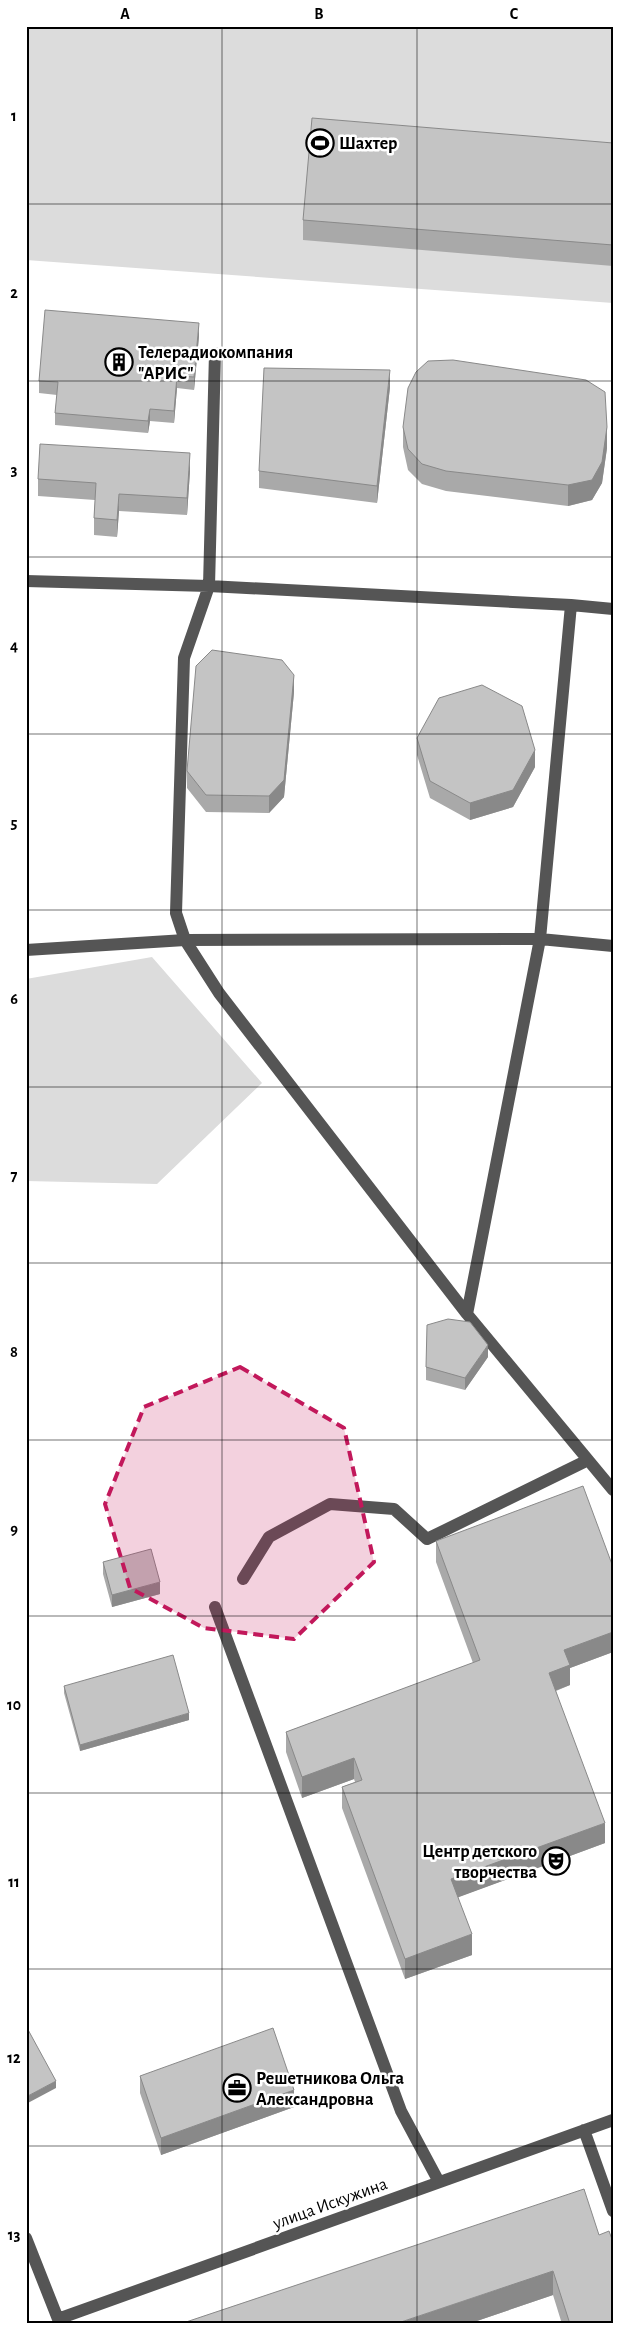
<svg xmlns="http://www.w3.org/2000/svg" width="639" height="2350" font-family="'Alegreya Sans',sans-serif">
<rect width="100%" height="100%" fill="#fff"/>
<path fill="#dcdcdc" d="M 26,26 L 613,26 L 613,303 L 26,260 Z
M 152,957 L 262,1083 L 157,1184 L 26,1181 L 26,979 Z"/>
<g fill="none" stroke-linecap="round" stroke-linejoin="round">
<path stroke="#555" stroke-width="12" d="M 215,353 L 209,586 L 184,658 L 176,913 L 185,940 L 219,993 L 467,1314 L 613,1490
M 26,581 L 209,586 L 571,605
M 613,609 L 571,605 L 540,939 L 613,946
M 26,950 L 185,940 L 540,939 L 467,1314
M 243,1579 L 269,1537 L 330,1504 L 394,1509 L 427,1539 L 588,1460
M 215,1607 L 401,2111 L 439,2182
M 584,2130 L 613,2211
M 26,2238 L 58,2319
M 58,2319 L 613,2120"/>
</g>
<path fill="#a9a9a9" d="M 613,143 L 613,266 L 303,240 L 303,220 Z
M 199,336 L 194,390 L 177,388 L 174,423 L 150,421 L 148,433 L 55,425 L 55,413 L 57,395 L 39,393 L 39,381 Z
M 390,387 L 377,503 L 259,488 L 259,471 Z
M 403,427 L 607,448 L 602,483 L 592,500 L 568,506 L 446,491 L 422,484 L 408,470 L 403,447 Z
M 190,471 L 187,515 L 119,511 L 117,537 L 94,535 L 94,518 L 95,500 L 38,496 L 38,479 Z
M 294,692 L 284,797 L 269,813 L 206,812 L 187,788 L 187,771 Z
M 417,738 L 535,767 L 513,807 L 470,820 L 430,798 L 417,755 Z
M 488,1357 L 465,1390 L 426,1380 L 426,1367 Z
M 436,1541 L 613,1567 L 613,1652 L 570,1668 L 570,1685 L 556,1691 L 605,1843 L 458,1897 L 472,1955 L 405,1979 L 342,1808 L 342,1787 L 355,1782 L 354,1779 L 302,1798 L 286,1752 L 286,1732 L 473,1663 L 436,1562 Z
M 103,1562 L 160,1594 L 112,1607 L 103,1574 Z
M 64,1686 L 189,1720 L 80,1751 L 64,1693 Z
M 140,2076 L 294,2107 L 161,2155 L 140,2093 Z
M 584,2189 L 613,2324 L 562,2324 L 553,2295 L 468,2324 Z"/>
<path fill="#898989" d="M 199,323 L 199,336 L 194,390 L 194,377 Z
M 390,370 L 390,387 L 377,503 L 377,486 Z
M 177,376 L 177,388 L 174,423 L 174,411 Z
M 150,409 L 150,421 L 148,433 L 148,421 Z
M 607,427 L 607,448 L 602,483 L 592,500 L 568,506 L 568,485 Z
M 190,453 L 190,471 L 187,515 L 187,498 Z
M 119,494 L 119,511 L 117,537 L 117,520 Z
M 294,675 L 294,692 L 284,797 L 269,813 L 269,796 Z
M 535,750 L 535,767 L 513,807 L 470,820 L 470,803 Z
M 488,1345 L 488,1357 L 465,1390 L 465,1378 Z
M 160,1582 L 160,1594 L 112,1607 L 112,1595 Z
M 613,1632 L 613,1652 L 570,1668 L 570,1685 L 549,1693 L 549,1673 L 564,1650 Z
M 189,1713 L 189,1720 L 80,1751 L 80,1745 Z
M 354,1758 L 354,1779 L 302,1798 L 302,1777 Z
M 605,1823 L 605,1843 L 451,1900 L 451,1879 Z
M 472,1934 L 472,1955 L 405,1979 L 405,1959 Z
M 56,2081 L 56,2088 L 26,2104 L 26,2097 Z
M 294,2090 L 294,2107 L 161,2155 L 161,2138 Z
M 553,2271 L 553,2295 L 468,2324 L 395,2324 Z"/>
<path fill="#c4c4c4" stroke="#898989" d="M 312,118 L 613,143 L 613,245 L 303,220 Z
M 45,310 L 199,323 L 194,377 L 177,376 L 174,411 L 150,409 L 148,421 L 55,413 L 58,382 L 39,381 Z
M 453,360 L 586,380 L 605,392 L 607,427 L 602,462 L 592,480 L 568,485 L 446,471 L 422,464 L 408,449 L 403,427 L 408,388 L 416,372 L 428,361 Z
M 264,368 L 390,370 L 377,486 L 259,471 Z
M 40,444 L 190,453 L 187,498 L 119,494 L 117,520 L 94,518 L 96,483 L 38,479 Z
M 212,650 L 282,660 L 294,675 L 284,780 L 269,796 L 206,795 L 187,771 L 196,666 Z
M 482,685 L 522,706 L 535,750 L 513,790 L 470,803 L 430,781 L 417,738 L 439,698 Z
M 448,1319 L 470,1322 L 488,1345 L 465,1378 L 426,1367 L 427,1325 Z
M 583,1486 L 613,1567 L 613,1632 L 564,1650 L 570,1665 L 549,1673 L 605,1823 L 451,1879 L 472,1934 L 405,1959 L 342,1787 L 362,1780 L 354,1758 L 302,1777 L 286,1732 L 480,1660 L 436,1541 Z
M 151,1549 L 160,1582 L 112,1595 L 103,1562 Z
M 173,1655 L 189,1713 L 80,1745 L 64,1686 Z
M 26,2026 L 56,2081 L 26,2097 Z
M 273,2028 L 294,2090 L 161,2138 L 140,2076 Z
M 584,2189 L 599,2235 L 609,2231 L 613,2242 L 613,2324 L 570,2324 L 553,2271 L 395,2324 L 180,2324 Z"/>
<path fill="#c2185b" fill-opacity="0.2" stroke="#c2185b" stroke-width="4" stroke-dasharray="10 6" stroke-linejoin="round" d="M 240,1367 L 344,1428 L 374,1562 L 294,1639 L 204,1628 L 130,1588 L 105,1504 L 144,1407 Z"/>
<path fill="none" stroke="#000" stroke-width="1" stroke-opacity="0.55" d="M 222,26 L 222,2324M 417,26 L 417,2324M 26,204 L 613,204M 26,381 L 613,381M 26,557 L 613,557M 26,734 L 613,734M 26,910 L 613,910M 26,1087 L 613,1087M 26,1263 L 613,1263M 26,1440 L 613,1440M 26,1616 L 613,1616M 26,1793 L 613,1793M 26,1969 L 613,1969M 26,2146 L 613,2146"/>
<defs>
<g id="stadium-ring" transform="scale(1.4375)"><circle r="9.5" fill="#fff" stroke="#000" stroke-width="1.5"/><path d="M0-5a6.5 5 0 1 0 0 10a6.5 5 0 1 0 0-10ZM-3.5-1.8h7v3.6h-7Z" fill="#000"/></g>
<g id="building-ring" transform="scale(1.4375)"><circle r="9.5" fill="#fff" stroke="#000" stroke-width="1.5"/><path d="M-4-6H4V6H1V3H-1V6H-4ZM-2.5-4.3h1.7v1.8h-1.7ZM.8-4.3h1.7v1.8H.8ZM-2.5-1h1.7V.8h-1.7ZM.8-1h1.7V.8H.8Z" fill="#000"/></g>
<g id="theatre-ring" transform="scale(1.4375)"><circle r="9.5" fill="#fff" stroke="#000" stroke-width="1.5"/><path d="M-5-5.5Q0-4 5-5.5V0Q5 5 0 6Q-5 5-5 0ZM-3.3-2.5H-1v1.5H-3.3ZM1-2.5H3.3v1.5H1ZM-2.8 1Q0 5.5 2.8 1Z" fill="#000"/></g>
<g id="office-ring" transform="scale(1.4375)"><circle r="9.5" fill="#fff" stroke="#000" stroke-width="1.5"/><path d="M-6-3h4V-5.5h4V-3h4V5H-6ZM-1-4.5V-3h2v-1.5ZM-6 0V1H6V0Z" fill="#000"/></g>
</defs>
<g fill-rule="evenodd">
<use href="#stadium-ring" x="320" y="143"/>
<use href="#building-ring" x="119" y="362"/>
<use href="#theatre-ring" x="556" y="1861"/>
<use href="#office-ring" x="237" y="2088"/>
</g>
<g text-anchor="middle" stroke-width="5" stroke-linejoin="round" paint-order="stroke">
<g font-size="18" font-weight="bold" fill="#000" stroke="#fff" text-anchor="start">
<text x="339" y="149">Шахтер</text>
<text x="138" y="358">Телерадиокомпания<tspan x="138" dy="21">"АРИС"</tspan></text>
<text x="537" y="1857" text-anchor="end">Центр детского<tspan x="537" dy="21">творчества</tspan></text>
<text x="256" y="2084">Решетникова Ольга<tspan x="256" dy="21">Александровна</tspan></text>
</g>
<g font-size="18" fill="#000" stroke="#fff">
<text transform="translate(330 2203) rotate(-20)" y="6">улица Искужина</text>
</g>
</g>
<rect width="639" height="2350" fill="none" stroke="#ffffff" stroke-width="55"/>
<rect x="28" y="28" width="584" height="2294" fill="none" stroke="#000" stroke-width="2"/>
<g font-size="16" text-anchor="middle" font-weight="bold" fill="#000">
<text x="125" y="19">A</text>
<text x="319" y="19">B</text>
<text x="514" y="19">C</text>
<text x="14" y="121">1</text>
<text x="14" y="298">2</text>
<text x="14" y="475">3</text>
<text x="14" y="651">4</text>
<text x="14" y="828">5</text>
<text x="14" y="1004">6</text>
<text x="14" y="1181">7</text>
<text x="14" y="1357">8</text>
<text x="14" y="1534">9</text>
<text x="14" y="1710">10</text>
<text x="14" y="1887">11</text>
<text x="14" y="2063">12</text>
<text x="14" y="2240">13</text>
</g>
</svg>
